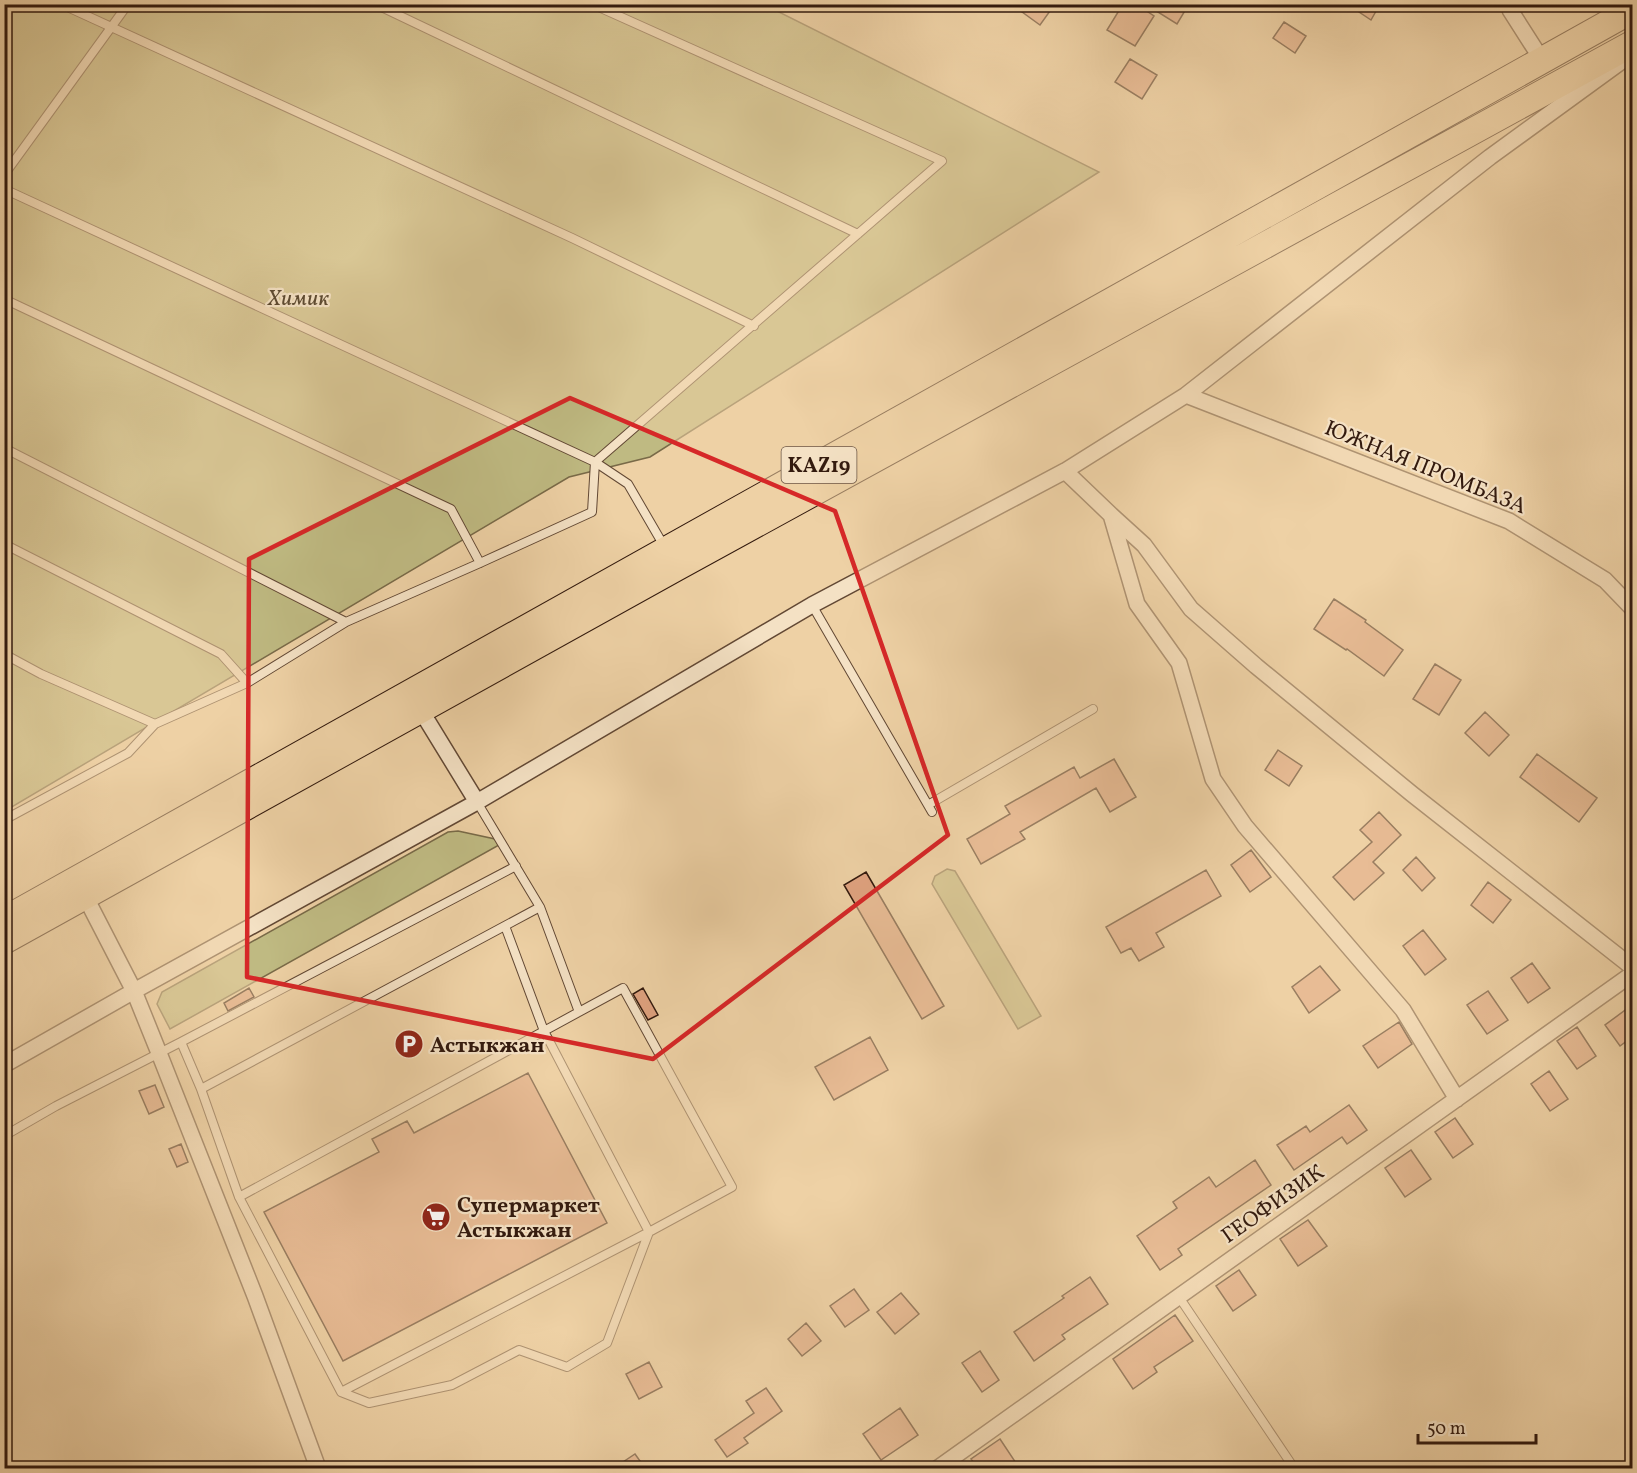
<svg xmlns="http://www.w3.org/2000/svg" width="1637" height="1473" font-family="Vollkorn,serif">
<rect width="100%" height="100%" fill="#eed1a5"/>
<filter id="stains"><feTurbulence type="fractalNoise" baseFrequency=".00333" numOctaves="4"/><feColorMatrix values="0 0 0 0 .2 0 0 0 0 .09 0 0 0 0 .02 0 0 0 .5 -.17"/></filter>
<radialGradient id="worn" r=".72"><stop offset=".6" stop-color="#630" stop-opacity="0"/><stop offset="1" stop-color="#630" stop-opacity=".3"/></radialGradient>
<path fill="#bfba82" stroke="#796a48" stroke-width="1.5" d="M 4,5 L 765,5 L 1099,172 L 650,457 L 569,477 L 5,811 Z
M 458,831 L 495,839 L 499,845 L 170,1029 L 157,1004 L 162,992 L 448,832 Z
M 947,869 L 955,871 L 1041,1016 L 1018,1029 L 932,884 L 935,876 Z"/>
<path fill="#e0a380" stroke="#331a0e" stroke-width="1.5" d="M 1011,4 L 1055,4 L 1040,25 Z
M 1123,4 L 1136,4 L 1154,16 L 1135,46 L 1107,30 Z
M 1145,4 L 1189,4 L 1177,24 Z
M 1347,4 L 1380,4 L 1371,20 Z
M 1284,22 L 1306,36 L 1295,53 L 1273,38 Z
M 1130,59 L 1157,75 L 1142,99 L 1115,82 Z
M 1334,599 L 1366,620 L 1365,622 L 1403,650 L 1384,676 L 1347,649 L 1346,650 L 1314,629 Z
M 1435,664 L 1461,680 L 1439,715 L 1413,699 Z
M 1485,712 L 1509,735 L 1489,756 L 1465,733 Z
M 1278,750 L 1302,766 L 1289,786 L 1265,770 Z
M 1537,754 L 1597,798 L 1579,822 L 1520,777 Z
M 1114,759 L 1136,797 L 1110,812 L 1096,788 L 1020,832 L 1025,839 L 981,864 L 967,839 L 1010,814 L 1005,806 L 1074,767 L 1080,778 Z
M 1379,812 L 1401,835 L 1373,862 L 1384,873 L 1354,900 L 1333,877 L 1372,842 L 1360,830 Z
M 1251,850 L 1271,877 L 1250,892 L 1231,865 Z
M 1416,857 L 1435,878 L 1422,891 L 1403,870 Z
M 1206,870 L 1221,896 L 1156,933 L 1164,947 L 1139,961 L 1131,948 L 1121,953 L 1106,927 Z
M 866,872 L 944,1006 L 922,1019 L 844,885 Z
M 1488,882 L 1511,900 L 1493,923 L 1471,905 Z
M 1423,930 L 1446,959 L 1425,975 L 1403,946 Z
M 1532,963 L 1550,988 L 1528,1003 L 1511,978 Z
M 1320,966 L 1340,990 L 1309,1013 L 1292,987 Z
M 249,988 L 254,997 L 228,1011 L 224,1003 Z
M 643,988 L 658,1015 L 648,1020 L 633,994 Z
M 1488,991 L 1508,1020 L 1487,1034 L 1467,1005 Z
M 1632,1005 L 1632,1037 L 1620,1046 L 1605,1025 Z
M 1399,1022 L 1412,1044 L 1378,1068 L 1363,1046 Z
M 1577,1027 L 1596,1056 L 1577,1069 L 1557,1041 Z
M 870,1037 L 888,1070 L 834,1100 L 815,1067 Z
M 1549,1071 L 1568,1099 L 1550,1111 L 1531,1084 Z
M 528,1073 L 607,1223 L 343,1361 L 264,1212 L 379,1152 L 372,1139 L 407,1121 L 414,1133 Z
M 155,1085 L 164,1107 L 149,1114 L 139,1091 Z
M 1349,1105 L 1367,1130 L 1347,1144 L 1342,1137 L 1294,1170 L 1277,1145 L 1306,1126 L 1310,1132 Z
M 1455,1118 L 1473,1144 L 1453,1158 L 1435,1132 Z
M 181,1144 L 188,1162 L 177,1167 L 169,1149 Z
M 1411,1150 L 1431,1179 L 1405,1197 L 1385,1168 Z
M 1255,1160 L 1271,1185 L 1178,1249 L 1182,1255 L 1160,1270 L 1137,1236 L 1177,1208 L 1173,1202 L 1209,1177 L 1216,1187 Z
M 1308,1220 L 1327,1246 L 1298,1266 L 1280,1239 Z
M 1239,1270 L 1256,1295 L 1233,1311 L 1216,1286 Z
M 1090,1277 L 1108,1304 L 1062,1335 L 1065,1339 L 1034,1361 L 1014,1332 L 1064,1298 L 1062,1296 Z
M 854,1289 L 869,1310 L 845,1327 L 830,1306 Z
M 901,1293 L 919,1314 L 895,1334 L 877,1312 Z
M 1175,1315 L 1193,1341 L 1154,1367 L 1157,1372 L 1133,1389 L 1113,1359 Z
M 806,1323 L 821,1341 L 802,1356 L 788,1339 Z
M 980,1351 L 999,1380 L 982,1392 L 962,1363 Z
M 649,1362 L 662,1387 L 639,1399 L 626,1374 Z
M 766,1388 L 782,1411 L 744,1438 L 748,1443 L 727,1457 L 715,1440 L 754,1413 L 746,1401 Z
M 900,1408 L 918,1435 L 881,1460 L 863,1434 Z
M 1000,1439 L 1016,1463 L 1009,1468 L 978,1468 L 971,1459 Z
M 635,1454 L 645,1468 L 614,1468 Z"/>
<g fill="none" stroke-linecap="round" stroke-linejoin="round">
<g stroke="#624834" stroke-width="10">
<path id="service" d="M 61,4 L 572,238 L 754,326
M 375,4 L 858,234
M 4,175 L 128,4
M 4,189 L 595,462 L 628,484 L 664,546
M 4,299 L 451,509 L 480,563
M 4,448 L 346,622
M 4,544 L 221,654 L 247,683
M 812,605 L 932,812
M 4,654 L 41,674 L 155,724
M 928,805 L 1093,709
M 4,820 L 128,753 L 155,724 L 247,683 L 346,622 L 480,563 L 592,512 L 595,462 L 942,161 L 592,4
M 540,907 L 579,1012
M 181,1042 L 516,866
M 201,1089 L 239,1197 L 341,1392 L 369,1403 L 452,1385 L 519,1350 L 567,1367 L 607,1343 L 649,1232 L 544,1031 L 505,926
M 4,1136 L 56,1106 L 181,1042 L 201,1089 L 540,907 L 477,802
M 239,1197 L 623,988 L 732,1187 L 649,1232 L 341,1392
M 1179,1297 L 1294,1468"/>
</g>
<g stroke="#624834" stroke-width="18">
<path id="minor" d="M 1519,4 L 1510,10 L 1542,60
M 1186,395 L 1509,521 L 1605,580 L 1632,608
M 1065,471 L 1111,515 L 1137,604 L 1179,663 L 1213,779 L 1245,826 L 1403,1010 L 1457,1099
M 1111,515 L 1144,545 L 1191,609 L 1256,666 L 1412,794 L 1632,967
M 417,704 L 477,802
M 85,896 L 134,991 L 159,1053 L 255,1296 L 318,1468
M 4,1065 L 134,991 L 477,802 L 812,605 L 1065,471 L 1186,395 L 1490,157 L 1622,61
M 938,1468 L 1632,974"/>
</g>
<g stroke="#331a0e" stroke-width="28">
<path id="trunk" d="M 4,920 L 1632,10
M 4,941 L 676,568 L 1632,44"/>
</g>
<use href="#service" stroke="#f4e1c4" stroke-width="8"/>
<use href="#minor" stroke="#f4e1c4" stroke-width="15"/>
<use href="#trunk" stroke="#eed1a5" stroke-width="26"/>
</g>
<path d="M0 0H1637V1473H0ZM 570,398 L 835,511 L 948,835 L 653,1059 L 247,977 L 249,559 Z" fill="#eed1a5" fill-opacity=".55" fill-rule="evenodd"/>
<path fill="none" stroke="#d62828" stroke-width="4.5" stroke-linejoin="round" d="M 570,398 L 835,511 L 948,835 L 653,1059 L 247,977 L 249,559 Z"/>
<defs>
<g id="parking-disc" transform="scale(1.5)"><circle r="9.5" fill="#8f2418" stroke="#f4e1c4"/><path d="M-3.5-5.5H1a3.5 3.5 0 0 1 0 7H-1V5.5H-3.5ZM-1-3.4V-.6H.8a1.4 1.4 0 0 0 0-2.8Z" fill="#fff"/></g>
<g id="supermarket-disc" transform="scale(1.5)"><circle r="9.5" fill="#8f2418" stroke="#f4e1c4"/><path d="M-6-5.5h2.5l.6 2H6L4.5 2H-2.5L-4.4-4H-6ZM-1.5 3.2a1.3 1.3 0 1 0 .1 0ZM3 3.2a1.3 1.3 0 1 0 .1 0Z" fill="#fff"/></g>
</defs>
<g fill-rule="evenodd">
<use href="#parking-disc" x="409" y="1044"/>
<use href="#supermarket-disc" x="436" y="1217"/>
</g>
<g text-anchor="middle" stroke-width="4.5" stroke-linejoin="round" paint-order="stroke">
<rect fill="#f4e1c4" stroke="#6d5645" stroke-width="1.5" x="781.5" y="447" width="75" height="36" rx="4.5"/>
<g font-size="21" font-weight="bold" fill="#331a0e">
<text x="819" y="472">KAZ19</text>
</g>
<g font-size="22" font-style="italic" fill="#5d4a31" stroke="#f4e1c4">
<text x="298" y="305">Химик</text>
</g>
<g font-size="22" fill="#331a0e" stroke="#f4e1c4">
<text transform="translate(1426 466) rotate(22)" y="8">ЮЖНАЯ ПРОМБАЗА</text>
<text transform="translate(1272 1203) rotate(-35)" y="8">ГЕОФИЗИК</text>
</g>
<g font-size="22" font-weight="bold" fill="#331a0e" stroke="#f4e1c4" text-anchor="start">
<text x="430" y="1052">Астыкжан</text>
<text x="457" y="1212">Супермаркет<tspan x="457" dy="25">Астыкжан</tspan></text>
</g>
</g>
<rect width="1637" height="1473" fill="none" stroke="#eed1a5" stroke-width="24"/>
<rect x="6" y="6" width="1625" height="1461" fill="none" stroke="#331a0e" stroke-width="3"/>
<rect x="12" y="12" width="1613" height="1449" fill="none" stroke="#331a0e" stroke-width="1.5"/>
<path d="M1418 1434v9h118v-9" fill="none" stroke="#331a0e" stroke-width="3"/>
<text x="1427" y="1434" font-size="18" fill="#331a0e" stroke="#f4e1c4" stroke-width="4.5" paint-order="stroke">50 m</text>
<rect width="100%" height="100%" filter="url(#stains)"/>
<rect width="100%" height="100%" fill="url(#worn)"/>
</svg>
